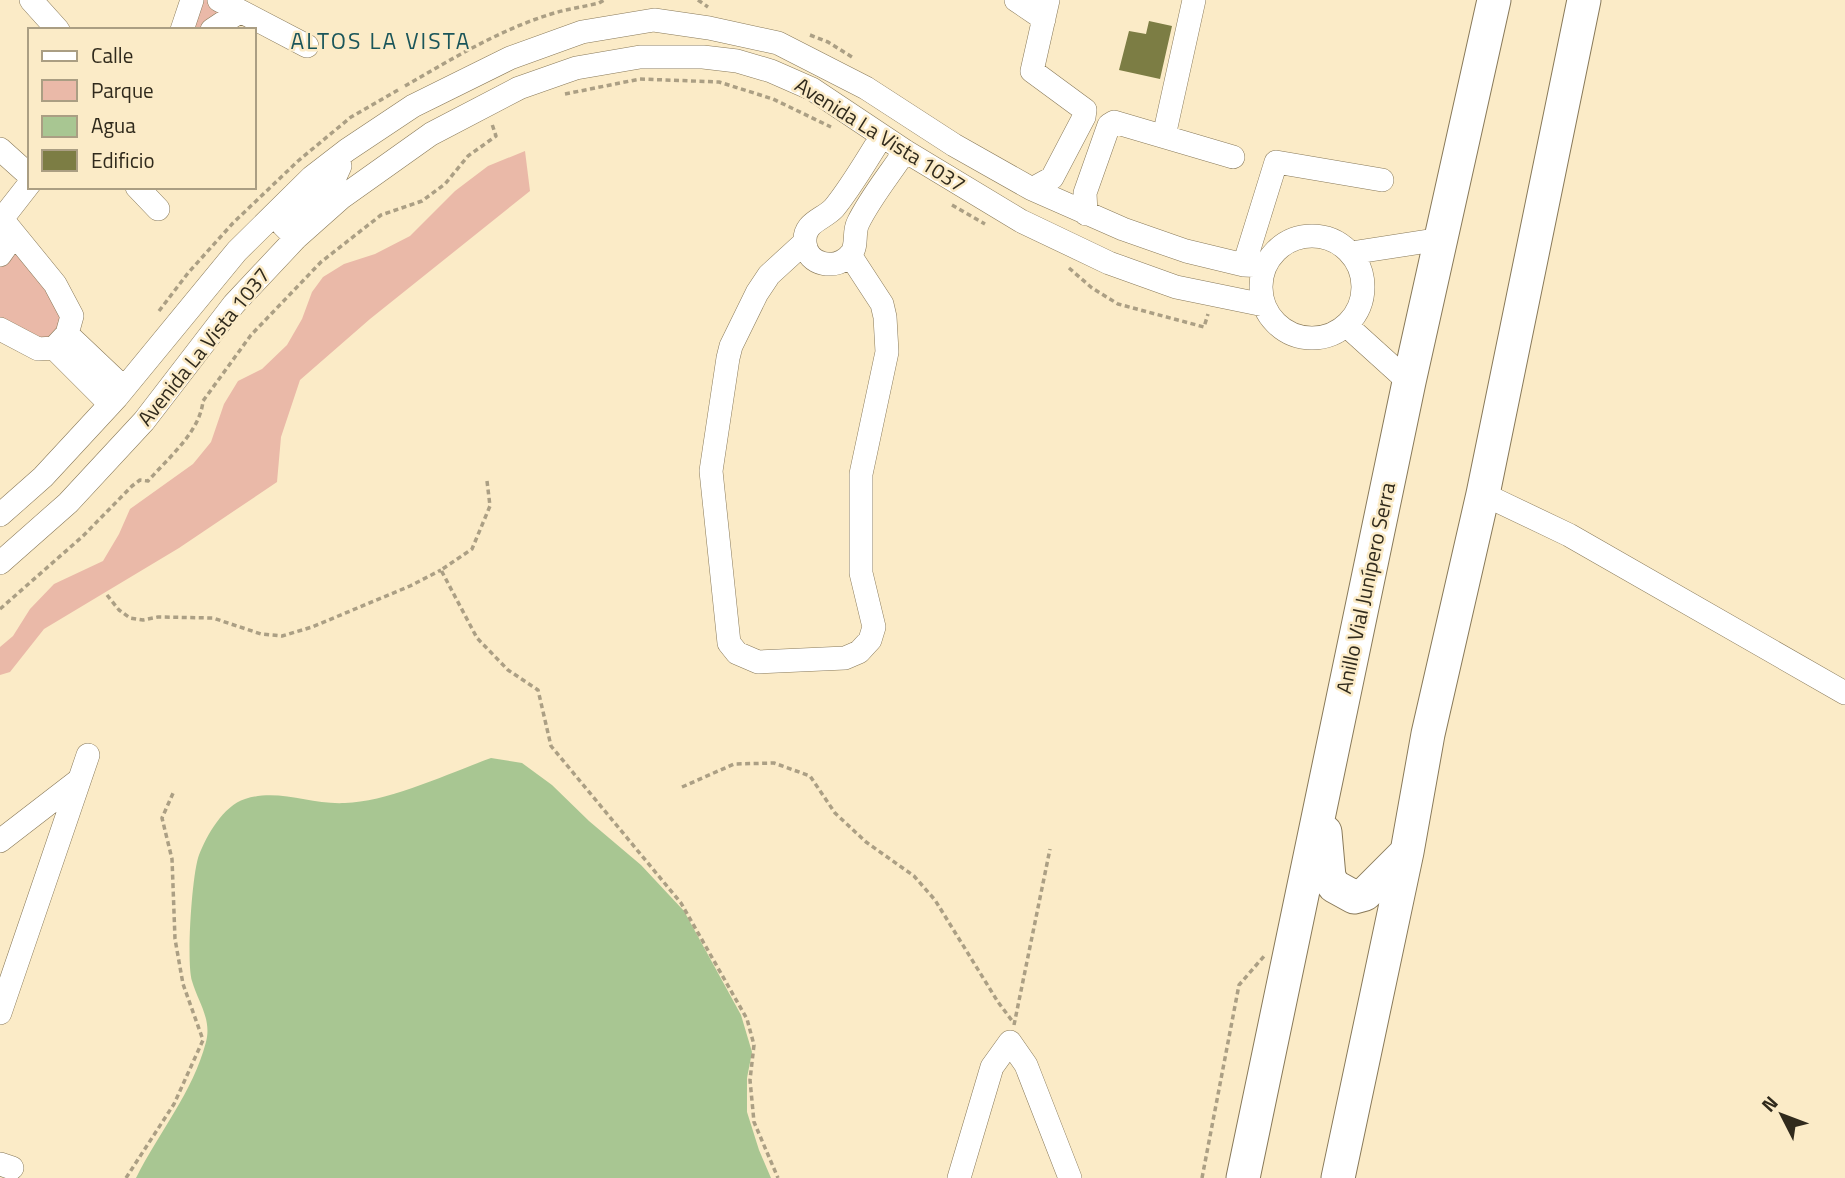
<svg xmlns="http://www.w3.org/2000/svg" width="1845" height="1178" font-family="'Titillium Web',sans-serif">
<rect width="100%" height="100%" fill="#fbebc7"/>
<path fill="#eab9a8" d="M 192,0 L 219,0 L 239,12 L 212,30 L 182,30 Z
M 525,151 L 530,191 L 370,319 L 300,380 L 281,437 L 277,482 L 179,548 L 44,629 L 10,672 L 0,675 L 0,647 L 13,636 L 30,609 L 54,584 L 103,561 L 119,534 L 130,509 L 193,464 L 211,442 L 224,404 L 238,381 L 262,369 L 287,345 L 302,319 L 312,292 L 323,277 L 344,264 L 375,254 L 410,236 L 455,191 L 488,166 Z
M 0,221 L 72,316 L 54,348 L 0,329 Z"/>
<path fill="#a8c692" d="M 491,758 L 522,763 L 552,785 L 589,821 L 641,865 L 684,911 L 741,1015 L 752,1052 L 747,1078 L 747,1112 L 759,1150 L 771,1178 L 136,1178 C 159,1132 193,1092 206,1042 C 212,1019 198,1002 192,981 C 186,962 192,873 199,855 C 207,835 223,806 245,799 C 279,788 311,805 345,803 C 388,802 450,773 491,758 Z"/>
<path fill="#7c7d44" d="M 1149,21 L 1172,26 L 1160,79 L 1119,70 L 1129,31 L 1146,34 Z"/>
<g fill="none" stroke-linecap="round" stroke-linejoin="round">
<g stroke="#887959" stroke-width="24">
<path id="minor" d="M 31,0 L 58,30
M 219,0 L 307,46
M 1016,0 L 1044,19
M 182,30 L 192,0
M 212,30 L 239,12
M 882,136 C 867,159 852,186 834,208 C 823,220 803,222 805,243 C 807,266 837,271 851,254 C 858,245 853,233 858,223 C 870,198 890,174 905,151
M 1164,136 L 1194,0
M 0,149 L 30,176
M 137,187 L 158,209
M 1032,189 L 1052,178 L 1084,117 L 1085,110 L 1032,71 L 1048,0
M 1086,214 L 1085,193 L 1109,125 L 1114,122 L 1233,157
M 2,219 L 30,183
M 0,221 L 2,219 L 55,284 L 72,316 L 67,334 L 54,348 L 38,349 L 0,329
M1261 287a51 51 0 1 1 102 0a51 51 0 1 1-102 0Z
M 296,238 L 283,225 L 335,177 L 340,166
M 805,242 L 769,275 L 757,293 L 731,346 L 728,358 L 711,471 L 729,643 L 737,653 L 758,662 L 845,658 L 859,652 L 870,640 L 874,627 L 861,573 L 861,474 L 887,352 L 885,317 L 882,304 L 850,255
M 1351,253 L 1441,239
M 0,255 L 14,235
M 1244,265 L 1276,162 L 1382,180
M 1346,325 L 1409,382
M 67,334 L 124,388
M 54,348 L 110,404
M 1483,494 L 1569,535 L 1845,693
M 0,515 L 43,477 L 117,397 L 237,251 L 312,177 L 347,150 L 413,106 L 510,58 L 582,32 L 654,20 L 709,28 L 778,43 L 866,88 L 954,145 L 1032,189 L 1123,229 L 1186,251 L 1244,265 L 1265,266
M 0,563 L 68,503 L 144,421 L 234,304 L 296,238 L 341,198 L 431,134 L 519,88 L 576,68 L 640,57 L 703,57 L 737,61 L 771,71 L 812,89 L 905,151 L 1021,221 L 1109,263 L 1176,287 L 1264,305
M 0,841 L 79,780
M 0,1013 L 88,755
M 0,1164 L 12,1168
M 959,1178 L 992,1067 L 1010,1042 L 1026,1065 L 1070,1178"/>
</g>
<g stroke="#887959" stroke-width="35">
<path id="highway" d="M 1325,832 L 1329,877 L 1334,886 L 1354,897 L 1365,894 L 1407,852
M 1243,1178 L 1409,382 L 1494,0
M 1338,1178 L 1407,852 L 1428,734 L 1483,494 L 1584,0"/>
</g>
<path stroke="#ab9f84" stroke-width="3.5" stroke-dasharray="5 3.5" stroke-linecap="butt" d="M 698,0 L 708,7
M 810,35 L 828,42 L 852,57
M 405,86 C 452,59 499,30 551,14 C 567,9 583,7 599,3 L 604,0
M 565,94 L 640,79 L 719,82 L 773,99 L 831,127
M 952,205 L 985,224
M 1069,268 L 1092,288 L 1118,304 L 1204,327 L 1208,314
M 159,311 L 188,273 L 233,223 L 298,161 L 351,117 L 398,90
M 487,481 L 490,506 L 472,549 L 441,570 L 477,638 L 508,670 L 538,690 L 551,746 L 681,903 L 747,1019 L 754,1045 L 750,1080 L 754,1122 L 778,1178
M 107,595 L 119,610 L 130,618 L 143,620 L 158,617 L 213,618 L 261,634 L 282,636 L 312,627 L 410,586 L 441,570
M 0,609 L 83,536 L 132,486 L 140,480 L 148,481 C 168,458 200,432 203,401 L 251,335 L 321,262 L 381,215 L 422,201 L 445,184 L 468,156 L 496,136 L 492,124
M 682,787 L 734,764 L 774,763 L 810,776 L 835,813 L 866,842 L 914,876 L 935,900 L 998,1002 L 1013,1022
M 1014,1025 L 1050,849
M 126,1178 L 174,1104 L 203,1040 L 183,984 L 175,939 L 172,859 L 162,818 L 174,791
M 1202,1178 L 1239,985 L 1265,955"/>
<use href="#minor" stroke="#fff" stroke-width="23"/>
<use href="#highway" stroke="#fff" stroke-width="33"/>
</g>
<g text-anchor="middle" stroke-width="5" stroke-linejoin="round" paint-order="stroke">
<g font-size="21" fill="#302a1c" stroke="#fbebc7">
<text transform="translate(880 135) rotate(32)" y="7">Avenida La Vista 1037</text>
<text transform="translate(204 347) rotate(-51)" y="7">Avenida La Vista 1037</text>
<text transform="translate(1366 588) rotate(-78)" y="7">Anillo Vial Junípero Serra</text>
</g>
<g font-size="23" letter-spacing="2" fill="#1a555a" stroke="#fbebc7">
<text x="381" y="49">ALTOS LA VISTA</text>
</g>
</g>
<rect x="28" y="28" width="228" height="161" fill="#fbebc7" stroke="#aa9e83" stroke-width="2"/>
<rect x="42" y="51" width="35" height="10" fill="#ffffff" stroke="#aa9e83" stroke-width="2"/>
<text x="91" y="63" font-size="21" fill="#302a1c">Calle</text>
<rect x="42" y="80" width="35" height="21" fill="#eab9a8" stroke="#aa9e83" stroke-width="2"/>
<text x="91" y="98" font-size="21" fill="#302a1c">Parque</text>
<rect x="42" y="116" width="35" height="21" fill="#a8c692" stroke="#aa9e83" stroke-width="2"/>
<text x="91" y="133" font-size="21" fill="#302a1c">Agua</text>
<rect x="42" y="150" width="35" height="21" fill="#7c7d44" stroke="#aa9e83" stroke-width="2"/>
<text x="91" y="168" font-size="21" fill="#302a1c">Edificio</text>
<g transform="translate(1782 1115) rotate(312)" stroke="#fbebc7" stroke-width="5" paint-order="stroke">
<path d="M0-5L12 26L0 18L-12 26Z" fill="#302a1c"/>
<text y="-10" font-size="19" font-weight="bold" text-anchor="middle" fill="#302a1c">N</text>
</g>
</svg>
